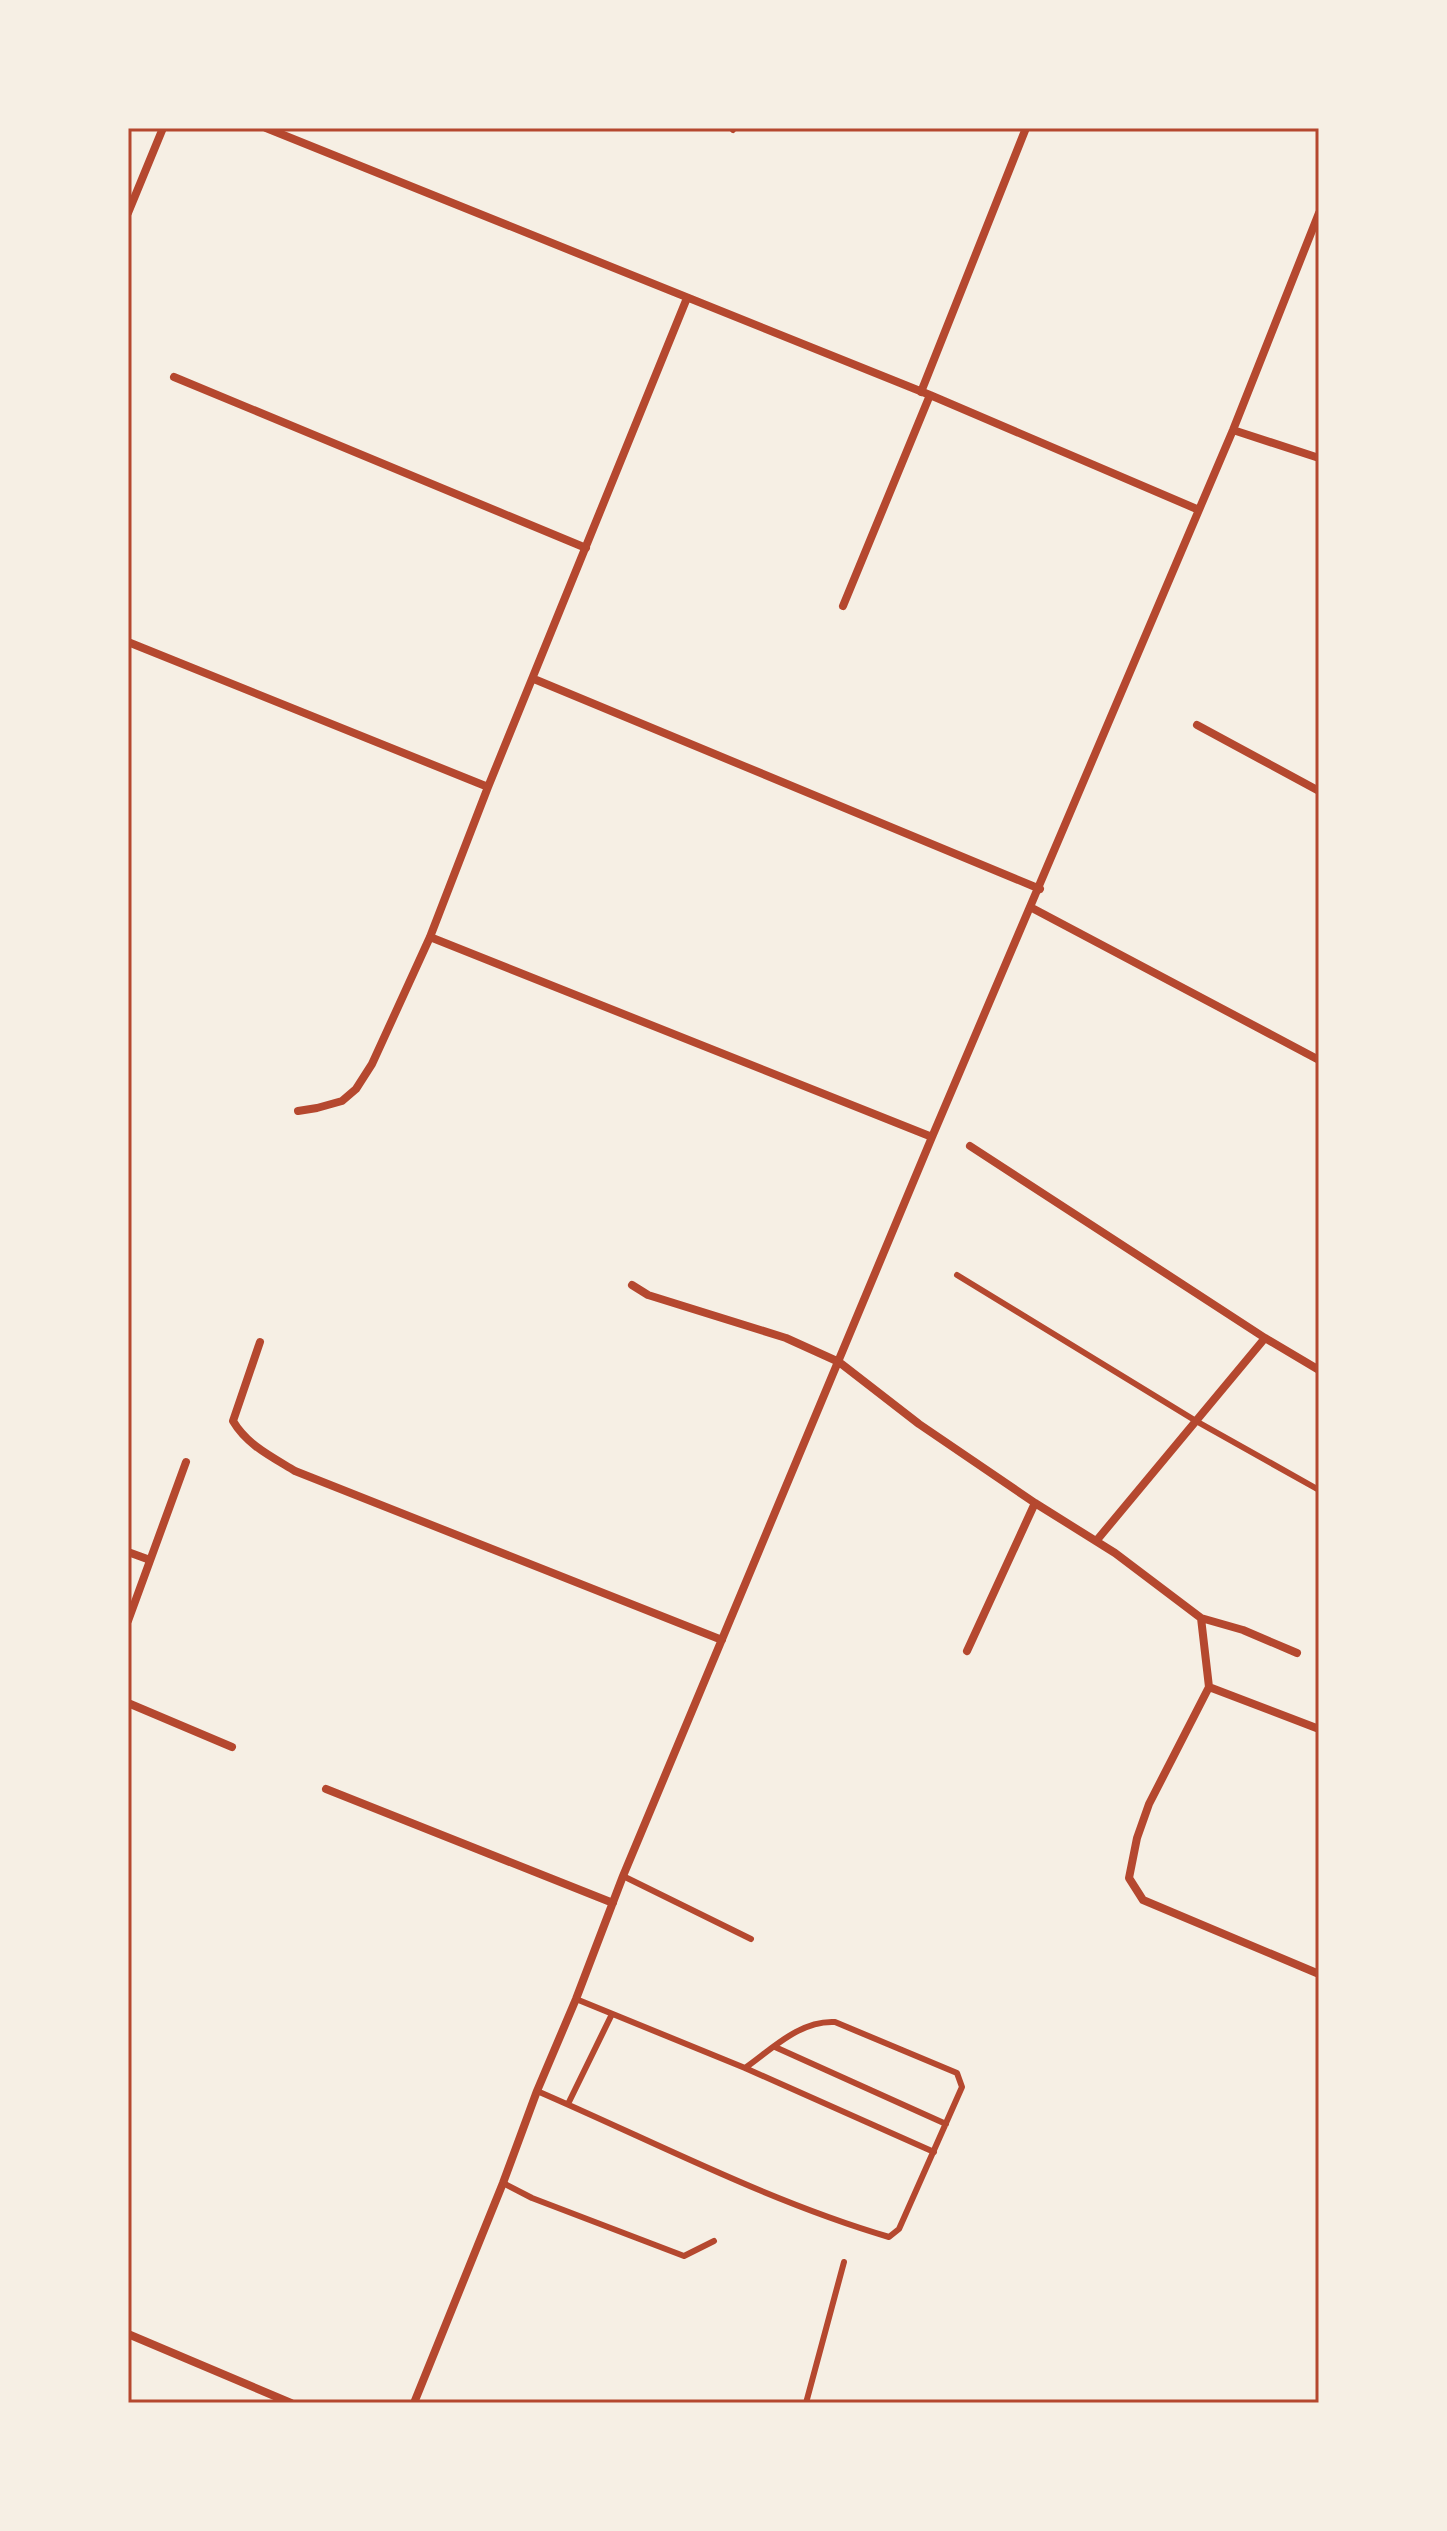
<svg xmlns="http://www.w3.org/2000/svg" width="1447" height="2531" font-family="Montserrat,sans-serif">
<rect width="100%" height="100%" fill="#f6efe4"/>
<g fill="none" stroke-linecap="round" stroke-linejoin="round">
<path stroke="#b5482f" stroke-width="6" d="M 733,130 L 734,128
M 957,1275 L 1196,1421 L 1319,1490
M 623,1876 L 751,1939
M 576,1999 L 745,2068 L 934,2152
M 775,2047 L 946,2124
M 537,2091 C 653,2141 767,2201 889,2237 L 899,2229 L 962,2087 L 957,2073 L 835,2022 C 800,2020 772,2049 745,2068
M 568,2104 L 612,2014
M 503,2183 L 532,2198 L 684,2256 L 714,2241
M 806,2403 L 844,2262"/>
<path stroke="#b5482f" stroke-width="8" d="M 266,128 L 930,395 L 1199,510
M 128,213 L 163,128
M 174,377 L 586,548
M 921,392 L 1026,128
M 1233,430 L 1319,458
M 843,606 L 930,395
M 128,642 L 488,787
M 534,679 L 1040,889
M 1197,725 L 1319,791
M 1032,908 L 1319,1060
M 430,937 L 932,1137
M 298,1111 L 317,1108 L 342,1101 L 356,1089 L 372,1064 L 430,937 L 488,787 L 687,298
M 970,1146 L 1265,1338 L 1319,1370
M 632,1285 L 648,1295 L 786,1338 L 839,1362 L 919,1424 L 1035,1503 L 1115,1553 L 1201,1618 L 1209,1687
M 260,1342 L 233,1421 C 247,1445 272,1457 295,1471 L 722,1640
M 1097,1540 L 1265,1338
M 128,1552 L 150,1560
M 1201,1618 L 1243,1630 L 1297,1653
M 128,1621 L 186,1462
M 967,1651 L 1035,1503
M 1209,1687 L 1149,1804 L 1137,1838 L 1129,1878 L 1143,1900 L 1319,1974
M 1209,1687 L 1319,1729
M 128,1703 L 232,1747
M 326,1789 L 613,1903
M 128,2334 L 291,2403
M 414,2403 L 503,2183 L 537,2091 L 576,1999 L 623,1876 L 932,1137 L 1233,430 L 1319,213"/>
</g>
<rect width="1447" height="2531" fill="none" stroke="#f6efe4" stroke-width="260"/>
<rect x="130" y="130" width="1187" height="2271" fill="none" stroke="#b5482f" stroke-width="3"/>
</svg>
